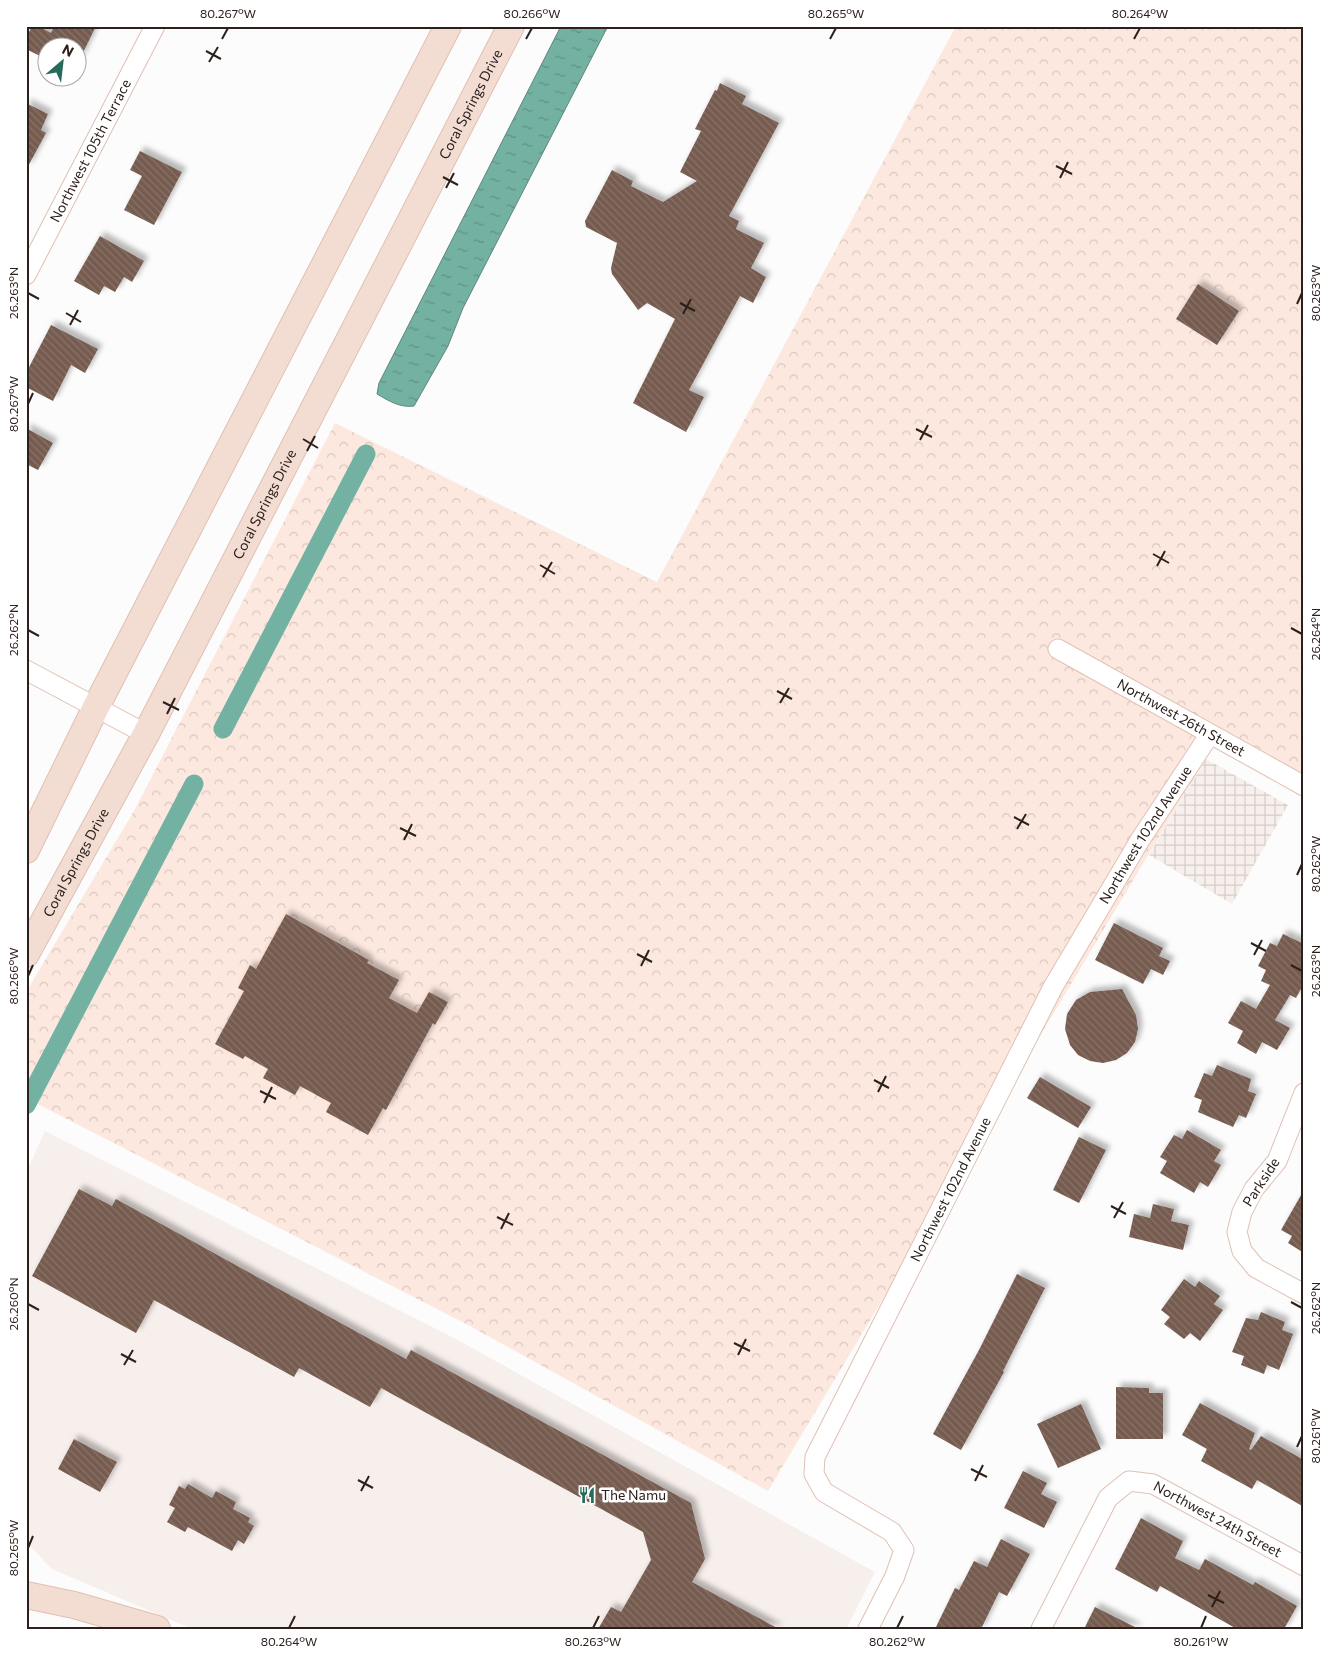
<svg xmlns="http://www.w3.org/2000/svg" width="1330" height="1655" font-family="Commissioner,sans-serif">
<defs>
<pattern id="industrial-grid" width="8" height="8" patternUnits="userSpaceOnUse" patternTransform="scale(1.25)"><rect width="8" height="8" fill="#f7efec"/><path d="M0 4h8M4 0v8" fill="none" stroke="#d4cdca"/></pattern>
<pattern id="park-crowns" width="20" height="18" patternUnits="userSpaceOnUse" patternTransform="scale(1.25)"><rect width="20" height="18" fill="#fde8df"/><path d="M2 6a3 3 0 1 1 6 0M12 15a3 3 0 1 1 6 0" fill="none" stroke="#d9c7bf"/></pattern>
<pattern id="water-ripples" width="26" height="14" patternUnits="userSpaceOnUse" patternTransform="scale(1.25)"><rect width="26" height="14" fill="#73b2a2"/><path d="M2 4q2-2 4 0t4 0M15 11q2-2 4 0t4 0" fill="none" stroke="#5f9083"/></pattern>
<pattern id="building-back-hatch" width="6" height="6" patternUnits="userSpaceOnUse" patternTransform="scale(1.25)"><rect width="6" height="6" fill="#765b4f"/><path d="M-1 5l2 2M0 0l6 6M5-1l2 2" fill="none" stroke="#88736a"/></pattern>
<filter id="shadow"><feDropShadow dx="4.5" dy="-4.5" stdDeviation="2.5" flood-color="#0004"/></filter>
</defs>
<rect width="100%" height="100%" fill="#fcfcfc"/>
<path fill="#f7efec" d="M 45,1131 L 456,1339 L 875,1572 L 846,1629 L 192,1629 L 52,1569 L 26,1542 L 26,1173 Z"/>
<path fill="url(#industrial-grid)" d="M 1206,759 L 1288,805 L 1232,904 L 1149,855 Z"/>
<path fill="url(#park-crowns)" d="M 956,26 L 1304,26 L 1304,795 L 1214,745 L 768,1491 L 470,1326 L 26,1098 L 26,992 L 134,811 L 335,423 L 657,582 Z"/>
<path fill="url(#water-ripples)" stroke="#5e867a" d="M 561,26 L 608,26 L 463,308 L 448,346 L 414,406 C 400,408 389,401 377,394 L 379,383 Z"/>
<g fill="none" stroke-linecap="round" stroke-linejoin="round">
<path stroke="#73b2a2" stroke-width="19" d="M 223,729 L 366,454
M 26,1105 L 194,784"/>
</g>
<path fill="url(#building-back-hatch)" filter="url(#shadow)" d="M 32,26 L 38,26 L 51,33 L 54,26 L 96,26 L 78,63 L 78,48 L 48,48 L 48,60 L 26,49 L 26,38 Z
M 720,83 L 746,96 L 742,104 L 779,123 L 729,216 L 739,221 L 736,229 L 764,243 L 751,268 L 766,277 L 753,303 L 740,296 L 689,390 L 704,397 L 686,432 L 633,403 L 675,319 L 647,303 L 638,310 L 612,274 L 611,268 L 617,243 L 586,227 L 585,221 L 612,170 L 633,181 L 631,186 L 663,202 L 697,181 L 680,172 L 701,131 L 695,129 L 715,90 L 717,91 Z
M 26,103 L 48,114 L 41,130 L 46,133 L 26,170 Z
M 140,151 L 182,172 L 154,225 L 124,210 L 142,176 L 130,170 Z
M 100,236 L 144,261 L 132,282 L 124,277 L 115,292 L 104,286 L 99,295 L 74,281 Z
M 1198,284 L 1239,311 L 1217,345 L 1176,319 Z
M 51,325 L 98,349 L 85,373 L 71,365 L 53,401 L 26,387 L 26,373 Z
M 26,428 L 53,443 L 38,470 L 26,464 Z
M 286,914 L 369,960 L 367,963 L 399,980 L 389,998 L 417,1013 L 429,992 L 448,1002 L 435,1025 L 433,1023 L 386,1110 L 383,1108 L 368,1135 L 326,1112 L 331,1103 L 300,1086 L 295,1095 L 263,1078 L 268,1069 L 245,1056 L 243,1059 L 215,1044 L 244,991 L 238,988 L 250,965 L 256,969 Z
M 1114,923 L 1163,948 L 1159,956 L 1170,961 L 1163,975 L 1151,969 L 1143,984 L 1095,960 Z
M 1283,934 L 1304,944 L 1304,983 L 1296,998 L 1290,995 L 1275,1020 L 1290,1028 L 1277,1050 L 1262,1042 L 1256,1054 L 1237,1043 L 1243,1031 L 1228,1023 L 1241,1001 L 1256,1009 L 1270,985 L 1261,981 L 1266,970 L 1258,966 L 1270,943 L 1277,946 Z
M 1122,989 L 1136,1015 L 1138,1029 L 1135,1042 L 1127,1053 L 1116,1060 L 1103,1063 L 1090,1061 L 1078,1055 L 1070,1045 L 1065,1029 L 1067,1014 L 1076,1000 L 1090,992 Z
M 1217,1065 L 1251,1079 L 1248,1091 L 1256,1094 L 1246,1118 L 1239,1115 L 1233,1127 L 1198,1112 L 1202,1100 L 1194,1097 L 1204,1073 L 1212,1076 Z
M 1040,1077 L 1091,1107 L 1078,1128 L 1027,1098 Z
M 1187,1130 L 1221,1150 L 1214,1161 L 1221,1165 L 1208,1187 L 1200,1182 L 1194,1193 L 1160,1173 L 1167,1161 L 1160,1157 L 1174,1135 L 1182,1139 Z
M 1079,1137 L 1106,1150 L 1079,1203 L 1053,1190 Z
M 79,1189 L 112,1206 L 116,1199 L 406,1359 L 411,1350 L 691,1503 L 705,1559 L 692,1582 L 779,1629 L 598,1629 L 611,1607 L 621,1612 L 651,1560 L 643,1532 L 381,1388 L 370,1407 L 299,1368 L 294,1377 L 154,1300 L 136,1333 L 32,1276 Z
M 1304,1190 L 1304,1253 L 1288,1243 L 1292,1236 L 1281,1230 Z
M 1153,1204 L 1174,1209 L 1171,1221 L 1189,1225 L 1183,1250 L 1129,1237 L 1134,1214 L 1150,1218 Z
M 1017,1274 L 1045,1288 L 1003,1371 L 1004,1372 L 961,1450 L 933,1434 L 979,1350 Z
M 1184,1279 L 1195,1287 L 1199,1281 L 1220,1296 L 1214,1304 L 1223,1310 L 1200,1341 L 1190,1333 L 1184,1339 L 1164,1324 L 1170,1317 L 1161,1310 Z
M 1261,1312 L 1285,1322 L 1282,1330 L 1293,1334 L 1279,1370 L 1267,1365 L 1264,1374 L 1241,1365 L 1244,1356 L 1232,1352 L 1246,1318 L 1258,1320 Z
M 1116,1387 L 1149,1388 L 1149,1393 L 1163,1393 L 1163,1439 L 1116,1439 Z
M 1200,1403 L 1255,1433 L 1249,1449 L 1251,1450 L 1261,1436 L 1304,1460 L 1304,1507 L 1257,1480 L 1252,1489 L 1201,1461 L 1207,1449 L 1182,1435 Z
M 1081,1404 L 1101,1449 L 1058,1468 L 1037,1424 Z
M 74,1439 L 117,1462 L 100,1492 L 58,1469 Z
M 1023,1471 L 1047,1483 L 1041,1494 L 1057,1502 L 1044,1528 L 1004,1508 Z
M 188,1484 L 212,1498 L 216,1491 L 236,1502 L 233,1509 L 250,1518 L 248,1522 L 254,1526 L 244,1544 L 238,1540 L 232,1551 L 188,1527 L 185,1532 L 167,1522 L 175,1508 L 169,1505 L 179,1486 L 185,1489 Z
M 1141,1518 L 1183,1541 L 1175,1558 L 1199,1570 L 1205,1559 L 1253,1585 L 1255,1582 L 1297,1606 L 1284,1629 L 1237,1629 L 1160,1586 L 1157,1592 L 1115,1569 Z
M 1001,1539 L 1030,1554 L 1007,1596 L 999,1592 L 981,1629 L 935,1629 L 955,1588 L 959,1590 L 974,1561 L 987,1567 Z
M 1095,1607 L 1139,1629 L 1084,1629 Z"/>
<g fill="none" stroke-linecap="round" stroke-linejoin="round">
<g stroke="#e0c0b3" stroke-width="21">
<g id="minor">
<path id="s1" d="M 26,275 L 155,26"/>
<path id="s2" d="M 1058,649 L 1304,786"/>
<path d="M 26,670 L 146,734"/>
<path d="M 1304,1093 L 1277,1161 L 1254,1189 L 1242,1212 L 1237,1232 L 1242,1251 L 1256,1268 L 1304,1294"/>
<path id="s3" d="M 868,1629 L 895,1576 L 904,1550 L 892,1532 L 824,1492 L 814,1474 L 815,1457 L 1053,987 L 1140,840 L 1210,734"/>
<path id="s4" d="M 1041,1629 L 1108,1498 L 1129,1481 L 1153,1484 L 1304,1566"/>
</g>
</g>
<g stroke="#e0c0b3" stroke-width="28">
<g id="secondary">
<path d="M 26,850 L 96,707 L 448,26"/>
<path id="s5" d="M 26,954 L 146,734 L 511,26"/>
<path d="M 26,1595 L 74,1605 L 157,1629"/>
</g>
</g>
<use href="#minor" stroke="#fff" stroke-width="19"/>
<use href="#secondary" stroke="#f3dcd2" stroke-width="26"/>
</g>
<path fill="none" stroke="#2c201c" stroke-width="2" d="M 222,39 L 228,28M 526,39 L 532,28M 830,39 L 836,28M 1134,39 L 1140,28M 206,51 L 221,59M 209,62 L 218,47M 1056,166 L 1072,174M 443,177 L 458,185M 1060,178 L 1068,162M 446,188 L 454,173M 28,293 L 39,299M 680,303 L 695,311M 1297,304 L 1302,293M 66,313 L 81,322M 683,314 L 691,299M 70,325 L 78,310M 28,404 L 33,393M 916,429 L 932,437M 303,439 L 318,448M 920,440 L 928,425M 307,451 L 315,436M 1153,554 L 1169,563M 540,565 L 555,574M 1157,566 L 1165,551M 543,577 L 552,562M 1291,628 L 1302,634M 28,630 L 39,636M 777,691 L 792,699M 163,702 L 179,710M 780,703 L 789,688M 167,714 L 175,698M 1014,817 L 1029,825M 400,828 L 416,836M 1017,829 L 1026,814M 404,840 L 412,824M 1297,875 L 1302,864M 1251,943 L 1266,951M 637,954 L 652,962M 1254,955 L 1262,940M 1291,965 L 1302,971M 641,966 L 649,950M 28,976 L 33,965M 874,1080 L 889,1088M 260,1091 L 276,1099M 878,1092 L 886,1076M 264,1103 L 272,1087M 1111,1206 L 1126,1214M 497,1217 L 513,1225M 1114,1218 L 1123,1202M 501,1229 L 509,1213M 1291,1302 L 1302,1308M 28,1304 L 39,1310M 734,1343 L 750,1351M 121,1354 L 136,1362M 738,1355 L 746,1339M 124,1365 L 133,1350M 1297,1447 L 1302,1436M 971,1469 L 987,1477M 358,1480 L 373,1488M 975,1481 L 983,1465M 361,1491 L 369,1476M 28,1548 L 33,1536M 1208,1595 L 1224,1603M 1212,1607 L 1220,1591M 289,1628 L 295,1616M 593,1628 L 599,1616M 897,1628 L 903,1616M 1201,1628 L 1206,1616"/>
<defs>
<g id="restaurant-bare" transform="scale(1.35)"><path d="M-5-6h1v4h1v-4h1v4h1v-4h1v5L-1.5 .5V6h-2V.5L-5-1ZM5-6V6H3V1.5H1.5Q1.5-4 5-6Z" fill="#276b5c" stroke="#fff" stroke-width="2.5" paint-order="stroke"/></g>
</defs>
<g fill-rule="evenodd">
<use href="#restaurant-bare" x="587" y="1495"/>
</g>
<g text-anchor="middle" stroke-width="5" stroke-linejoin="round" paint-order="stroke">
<g font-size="14" fill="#2c201c" stroke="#fff">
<text dy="5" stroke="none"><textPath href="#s5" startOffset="959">Coral Springs Drive</textPath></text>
<text dy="5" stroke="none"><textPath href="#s1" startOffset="140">Northwest 105th Terrace</textPath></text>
<text dy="5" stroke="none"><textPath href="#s5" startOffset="509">Coral Springs Drive</textPath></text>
<text dy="5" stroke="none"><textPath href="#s2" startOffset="141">Northwest 26th Street</textPath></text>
<text dy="5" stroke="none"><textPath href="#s3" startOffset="930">Northwest 102nd Avenue</textPath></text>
<text dy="5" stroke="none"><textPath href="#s5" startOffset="104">Coral Springs Drive</textPath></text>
<text transform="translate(1261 1182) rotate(-57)" y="5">Parkside</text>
<text dy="5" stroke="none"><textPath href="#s3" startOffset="525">Northwest 102nd Avenue</textPath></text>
<text dy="5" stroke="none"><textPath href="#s4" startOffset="272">Northwest 24th Street</textPath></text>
</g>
<g font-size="14" fill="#2c201c" stroke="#fff" text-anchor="start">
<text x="601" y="1500">The Namu</text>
</g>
</g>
<rect width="1330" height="1655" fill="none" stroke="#ffffff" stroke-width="55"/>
<g transform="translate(62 62) rotate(28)"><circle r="24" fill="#ffffff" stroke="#aba6a4"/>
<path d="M0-4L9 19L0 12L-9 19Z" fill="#276b5c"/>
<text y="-8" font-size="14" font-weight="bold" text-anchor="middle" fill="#2c201c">N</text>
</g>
<rect x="28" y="28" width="1274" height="1600" fill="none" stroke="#2c201c" stroke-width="2"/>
<g font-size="12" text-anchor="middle" fill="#2c201c">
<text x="228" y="18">80.267°W</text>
<text x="532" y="18">80.266°W</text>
<text x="836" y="18">80.265°W</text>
<text x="1140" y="18">80.264°W</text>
<text transform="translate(1316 293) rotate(-90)" y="4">80.263°W</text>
<text transform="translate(14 293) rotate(-90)" y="4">26.263°N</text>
<text transform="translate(14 404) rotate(-90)" y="4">80.267°W</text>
<text transform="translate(14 630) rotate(-90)" y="4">26.262°N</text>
<text transform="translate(1316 634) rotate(-90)" y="4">26.264°N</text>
<text transform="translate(1316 864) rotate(-90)" y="4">80.262°W</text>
<text transform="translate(1316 971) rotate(-90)" y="4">26.263°N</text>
<text transform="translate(14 976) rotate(-90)" y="4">80.266°W</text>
<text transform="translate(14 1304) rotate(-90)" y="4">26.260°N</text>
<text transform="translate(1316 1308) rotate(-90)" y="4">26.262°N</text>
<text transform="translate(1316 1436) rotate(-90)" y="4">80.261°W</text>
<text transform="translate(14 1548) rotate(-90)" y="4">80.265°W</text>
<text x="289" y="1646">80.264°W</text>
<text x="593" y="1646">80.263°W</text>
<text x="897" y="1646">80.262°W</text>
<text x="1201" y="1646">80.261°W</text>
</g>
</svg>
